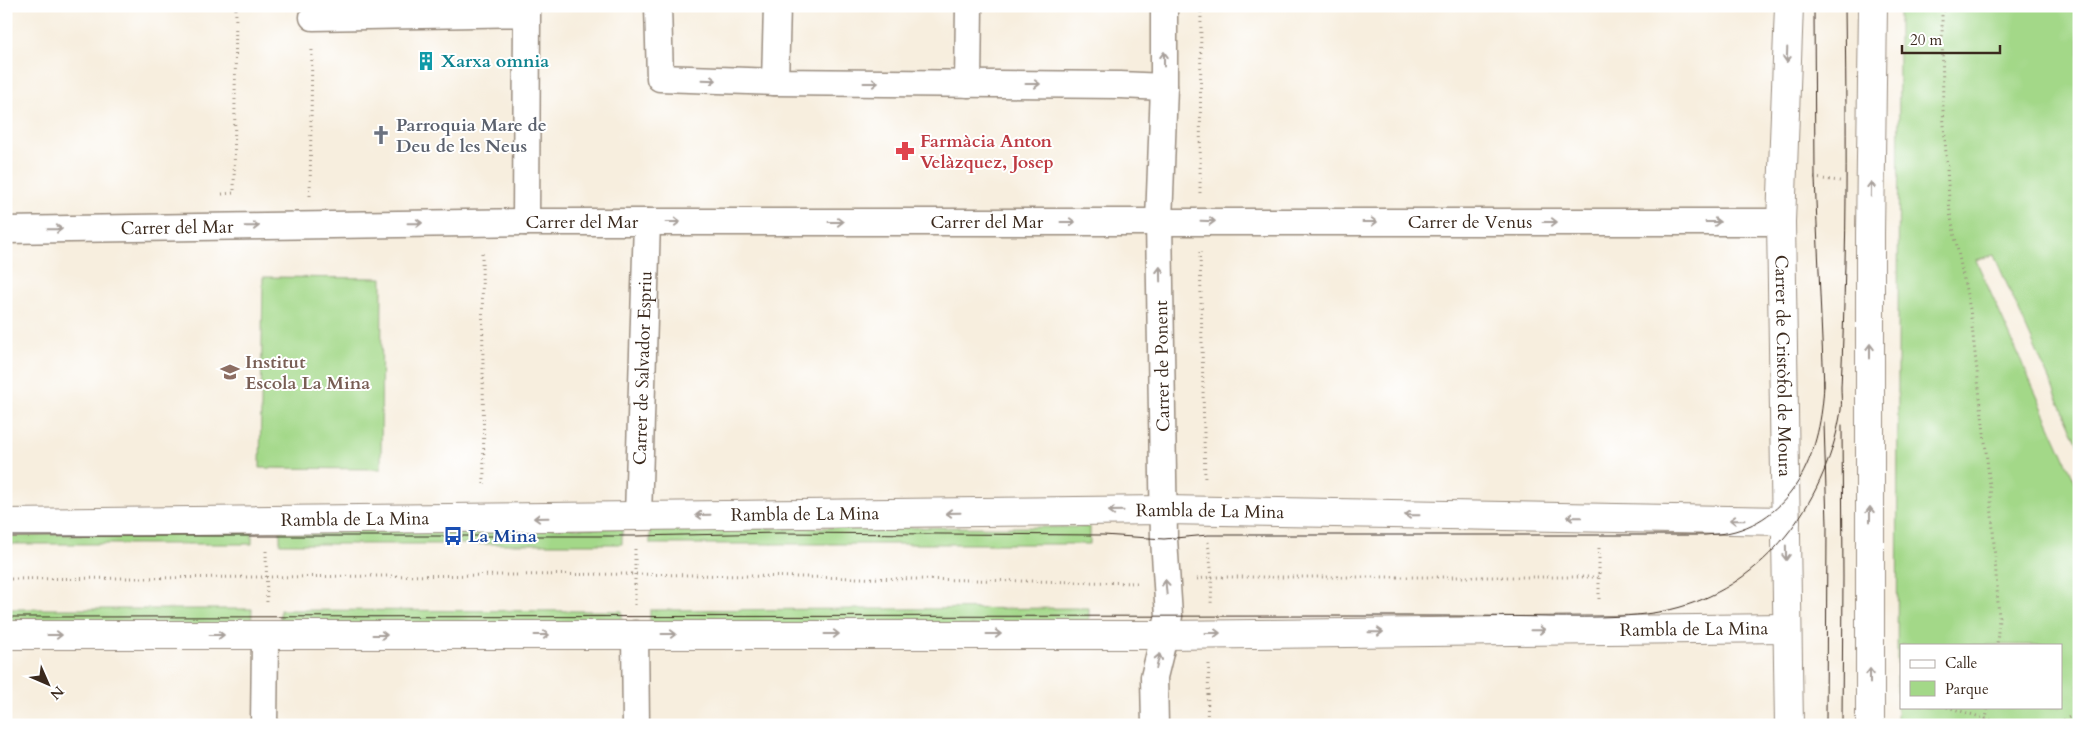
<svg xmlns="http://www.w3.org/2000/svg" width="2085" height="731" font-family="Cardo,serif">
<rect width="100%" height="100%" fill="#fff"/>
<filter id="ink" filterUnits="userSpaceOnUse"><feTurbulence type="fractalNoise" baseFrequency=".02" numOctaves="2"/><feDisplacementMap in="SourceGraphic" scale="10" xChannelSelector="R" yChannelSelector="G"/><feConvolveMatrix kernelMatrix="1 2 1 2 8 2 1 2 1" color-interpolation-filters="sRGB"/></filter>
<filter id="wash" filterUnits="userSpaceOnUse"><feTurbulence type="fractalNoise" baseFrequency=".0096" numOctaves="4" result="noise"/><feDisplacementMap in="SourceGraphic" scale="20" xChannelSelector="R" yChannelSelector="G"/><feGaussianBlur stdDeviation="1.12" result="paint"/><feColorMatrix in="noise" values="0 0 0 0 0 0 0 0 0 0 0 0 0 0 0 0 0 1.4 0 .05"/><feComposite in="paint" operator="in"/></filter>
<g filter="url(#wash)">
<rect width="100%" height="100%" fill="#f7eede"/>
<path fill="#a3d888" stroke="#6f8153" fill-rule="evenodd" d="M 1899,6 L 2079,6 L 2079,447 L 1994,255 L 1976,260 L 2079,490 L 2079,725 L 1897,725 ZM 1901,645 L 2061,645 L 2061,707 L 1901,707 Z
M 263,277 L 382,278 L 381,469 L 260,468 Z
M 252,527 L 252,544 L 6,544 L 6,528 Z
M 1090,527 L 1090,544 L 650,544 L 650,528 Z
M 280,528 L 622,528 L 622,544 L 280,544 Z
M 1089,608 L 1089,626 L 650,626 L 650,610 Z
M 6,609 L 252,609 L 251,626 L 6,625 Z
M 280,610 L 622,611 L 622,627 L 280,627 Z"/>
</g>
<g filter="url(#ink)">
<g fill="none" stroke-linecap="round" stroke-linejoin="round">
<g stroke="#998c7e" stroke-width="29">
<g id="street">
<path d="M 658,6 L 660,78 L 775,82 L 1120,85 L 1164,87"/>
<path d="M 313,17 L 527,13 L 526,222"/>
<path d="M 775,82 L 777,6"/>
<path d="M 968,84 L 969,6"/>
<path id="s1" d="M 6,230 L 526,222 L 1781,222"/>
<path id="s2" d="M 638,516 L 647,222"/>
<path d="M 635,634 L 636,725"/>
<path d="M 264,725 L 265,642"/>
<path d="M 1155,725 L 1154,677 L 1169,616 L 1164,539 L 1159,221 L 1164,87 L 1164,6"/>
</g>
</g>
<g stroke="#998c7e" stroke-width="30">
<g id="secondary">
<path id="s3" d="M 1789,6 L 1781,222 L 1789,725"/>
<path id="s4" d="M 6,523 L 1165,510 L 1786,521"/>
<path id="s5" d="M 6,635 L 1165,635 L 1787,628"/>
<path d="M 1870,725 L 1870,234 L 1873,6"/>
</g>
</g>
<path stroke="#998c7e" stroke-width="3" stroke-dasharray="1 4" stroke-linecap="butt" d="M 1946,6 L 1942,15 L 1943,110 L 1950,213 L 1970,309 L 1990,486 L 1999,618 L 1997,645
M 1814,178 L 1840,181
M 1200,193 L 1201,6
M 222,194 L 234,193 L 236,6
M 310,196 L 312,47
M 1200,252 L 1205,481
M 482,253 L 484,487
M 1208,542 L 1212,577 L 1211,605
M 266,551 L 267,605
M 6,579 L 634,574 L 1138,583
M 1197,579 L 1212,577 L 1598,577
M 1599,599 L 1599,548
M 635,605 L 635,547
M 1947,707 L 2007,725
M 1207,725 L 1209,664
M 1985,725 L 1988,707
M 2055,725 L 2079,712"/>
<use href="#street" stroke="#fff" stroke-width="26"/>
<use href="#secondary" stroke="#fff" stroke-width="28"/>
<path stroke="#3b2a1e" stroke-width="1" d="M 1814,6 L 1815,178 L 1824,387
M 1824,422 L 1827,525 L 1826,725
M 6,536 L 636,536 L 779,533 L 1103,535 L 1164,539 L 1208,535 L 1705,535 C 1714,534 1726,534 1735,531 C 1801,512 1823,441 1824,380
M 6,617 L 1407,616 C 1455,616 1502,616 1550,617 C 1593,617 1645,619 1687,605 C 1771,578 1828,496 1841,410 C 1842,403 1841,394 1841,387 C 1843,345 1844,304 1845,263 C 1847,177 1846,92 1845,6
M 1842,725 L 1843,577 L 1842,425"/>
</g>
<defs><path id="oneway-shaft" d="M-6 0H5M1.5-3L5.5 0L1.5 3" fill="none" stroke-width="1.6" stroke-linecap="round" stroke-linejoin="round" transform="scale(1.25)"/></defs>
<g stroke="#a79f9a">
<use href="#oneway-shaft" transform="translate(1787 55) rotate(92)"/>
<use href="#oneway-shaft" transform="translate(1164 59) rotate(-90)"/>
<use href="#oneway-shaft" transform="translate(709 80) rotate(2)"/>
<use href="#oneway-shaft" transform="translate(871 83)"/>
<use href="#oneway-shaft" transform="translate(1033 84)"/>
<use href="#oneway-shaft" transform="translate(1871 189) rotate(-89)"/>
<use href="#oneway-shaft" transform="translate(1208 221) rotate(2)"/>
<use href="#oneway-shaft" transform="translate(673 222)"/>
<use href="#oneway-shaft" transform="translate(836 222)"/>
<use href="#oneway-shaft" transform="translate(1068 222)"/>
<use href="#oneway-shaft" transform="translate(1370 222)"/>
<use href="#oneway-shaft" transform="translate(1550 222)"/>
<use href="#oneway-shaft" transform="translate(1713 222)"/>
<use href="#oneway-shaft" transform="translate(415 223) rotate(-1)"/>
<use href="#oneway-shaft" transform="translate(252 226) rotate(-1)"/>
<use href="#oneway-shaft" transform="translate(55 229) rotate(-1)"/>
<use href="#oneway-shaft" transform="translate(1160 274) rotate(-91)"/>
<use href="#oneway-shaft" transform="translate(1870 351) rotate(-90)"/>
<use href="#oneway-shaft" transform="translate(1116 511) rotate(179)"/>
<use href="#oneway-shaft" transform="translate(953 513) rotate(179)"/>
<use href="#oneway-shaft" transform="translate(1870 514) rotate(-90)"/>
<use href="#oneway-shaft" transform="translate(703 515) rotate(179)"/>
<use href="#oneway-shaft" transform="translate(1412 515) rotate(-179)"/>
<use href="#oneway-shaft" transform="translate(1574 517) rotate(-179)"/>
<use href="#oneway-shaft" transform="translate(541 518) rotate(179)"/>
<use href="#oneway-shaft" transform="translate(1737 520) rotate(-179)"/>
<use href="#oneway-shaft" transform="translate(1786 553) rotate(89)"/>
<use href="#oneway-shaft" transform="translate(1166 587) rotate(-95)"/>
<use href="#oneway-shaft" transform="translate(1538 630) rotate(-1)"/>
<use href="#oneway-shaft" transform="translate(1376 632) rotate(-1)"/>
<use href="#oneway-shaft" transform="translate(1213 633)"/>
<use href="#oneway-shaft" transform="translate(669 634)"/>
<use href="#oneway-shaft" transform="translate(832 634)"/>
<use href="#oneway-shaft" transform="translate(994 634)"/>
<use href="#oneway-shaft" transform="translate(55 635)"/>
<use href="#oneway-shaft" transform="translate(217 635)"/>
<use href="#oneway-shaft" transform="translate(380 635)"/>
<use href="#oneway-shaft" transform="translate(542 635)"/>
<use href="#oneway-shaft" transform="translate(1158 661) rotate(-77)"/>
<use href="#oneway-shaft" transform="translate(1870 676) rotate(-90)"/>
</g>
</g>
<defs>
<g id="building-bare" transform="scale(1.5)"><path d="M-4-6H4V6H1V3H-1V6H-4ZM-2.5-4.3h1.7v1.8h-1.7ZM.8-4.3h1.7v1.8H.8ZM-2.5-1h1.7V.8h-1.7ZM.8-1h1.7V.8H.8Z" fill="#0f9aa8" stroke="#fff" stroke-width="2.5" paint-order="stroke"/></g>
<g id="church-bare" transform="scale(1.5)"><path d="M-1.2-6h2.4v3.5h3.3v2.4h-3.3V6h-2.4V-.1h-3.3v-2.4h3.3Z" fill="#6b7280" stroke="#fff" stroke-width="2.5" paint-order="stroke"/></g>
<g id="pharmacy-bare" transform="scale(1.5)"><path d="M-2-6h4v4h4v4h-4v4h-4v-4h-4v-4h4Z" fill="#e0444e" stroke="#fff" stroke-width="2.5" paint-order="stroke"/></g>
<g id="school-bare" transform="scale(1.5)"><path d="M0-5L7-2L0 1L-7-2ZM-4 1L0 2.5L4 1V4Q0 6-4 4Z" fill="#8d6e63" stroke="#fff" stroke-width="2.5" paint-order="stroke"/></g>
<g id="bus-bare" transform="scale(1.5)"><path d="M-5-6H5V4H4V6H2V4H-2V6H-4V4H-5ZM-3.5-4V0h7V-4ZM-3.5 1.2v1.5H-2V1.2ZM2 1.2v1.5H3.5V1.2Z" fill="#1a4fb4" stroke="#fff" stroke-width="2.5" paint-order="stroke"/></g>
</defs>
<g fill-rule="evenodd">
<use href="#building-bare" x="426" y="61"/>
<use href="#church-bare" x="381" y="135"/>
<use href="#pharmacy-bare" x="905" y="151"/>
<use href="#school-bare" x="230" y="372"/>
<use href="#bus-bare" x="453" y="536"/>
</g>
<g text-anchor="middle" stroke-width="4" stroke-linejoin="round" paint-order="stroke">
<g font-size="18" font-weight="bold" fill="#0d838f" stroke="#fff" text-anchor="start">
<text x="441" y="67">Xarxa omnia</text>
</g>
<g font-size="18" font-weight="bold" fill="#5b616d" stroke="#fff" text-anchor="start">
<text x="396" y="131">Parroquia Mare de<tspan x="396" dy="21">Deu de les Neus</tspan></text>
</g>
<g font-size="18" font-weight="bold" fill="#be3a42" stroke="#fff" text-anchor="start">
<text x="920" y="147">Farmàcia Anton<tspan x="920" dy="21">Velàzquez, Josep</tspan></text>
</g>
<g font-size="18" fill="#3b2a1e" stroke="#fff">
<text dy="6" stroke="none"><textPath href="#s1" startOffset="576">Carrer del Mar</textPath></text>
<text dy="6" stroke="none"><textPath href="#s1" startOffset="981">Carrer del Mar</textPath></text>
<text dy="6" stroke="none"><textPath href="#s1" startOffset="1464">Carrer de Venus</textPath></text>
<text dy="6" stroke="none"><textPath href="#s1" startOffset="171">Carrer del Mar</textPath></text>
<text dy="6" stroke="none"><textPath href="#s3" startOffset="360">Carrer de Cristòfol de Moura</textPath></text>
<text transform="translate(1162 366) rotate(-91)" y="6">Carrer de Ponent</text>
<text dy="6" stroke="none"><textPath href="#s2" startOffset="148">Carrer de Salvador Espriu</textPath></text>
<text dy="6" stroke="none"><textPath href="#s4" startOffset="1204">Rambla de La Mina</textPath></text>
<text dy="6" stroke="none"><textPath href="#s4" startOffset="799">Rambla de La Mina</textPath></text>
<text dy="6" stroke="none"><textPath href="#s4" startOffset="349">Rambla de La Mina</textPath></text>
<text dy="6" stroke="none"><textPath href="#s5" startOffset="1688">Rambla de La Mina</textPath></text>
</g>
<g font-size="18" font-weight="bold" fill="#785e54" stroke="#fff" text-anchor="start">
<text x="245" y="368">Institut<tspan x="245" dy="21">Escola La Mina</tspan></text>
</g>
<g font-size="18" font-weight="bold" fill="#164399" stroke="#fff" text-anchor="start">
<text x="468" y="542">La Mina</text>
</g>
</g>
<rect width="2085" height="731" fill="none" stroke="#fff" stroke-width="25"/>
<rect x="1900" y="644" width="162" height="65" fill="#ffffff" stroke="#b1aaa5"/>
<rect x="1910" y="660" width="25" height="8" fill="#ffffff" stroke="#b1aaa5"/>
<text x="1945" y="668" font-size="15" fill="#3b2a1e">Calle</text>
<rect x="1910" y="681" width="25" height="15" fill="#a3d888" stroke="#b1aaa5"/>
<text x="1945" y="694" font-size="15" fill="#3b2a1e">Parque</text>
<g transform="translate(48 684) rotate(135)" stroke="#ffffff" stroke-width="4" paint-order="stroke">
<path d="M0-4L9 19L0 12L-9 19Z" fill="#3b2a1e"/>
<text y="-8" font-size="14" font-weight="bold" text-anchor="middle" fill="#3b2a1e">N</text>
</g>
<path d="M1902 45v8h98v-8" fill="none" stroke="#3b2a1e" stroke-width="2.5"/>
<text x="1910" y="45" font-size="15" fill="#3b2a1e" stroke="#ffffff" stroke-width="4" paint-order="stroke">20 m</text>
</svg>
